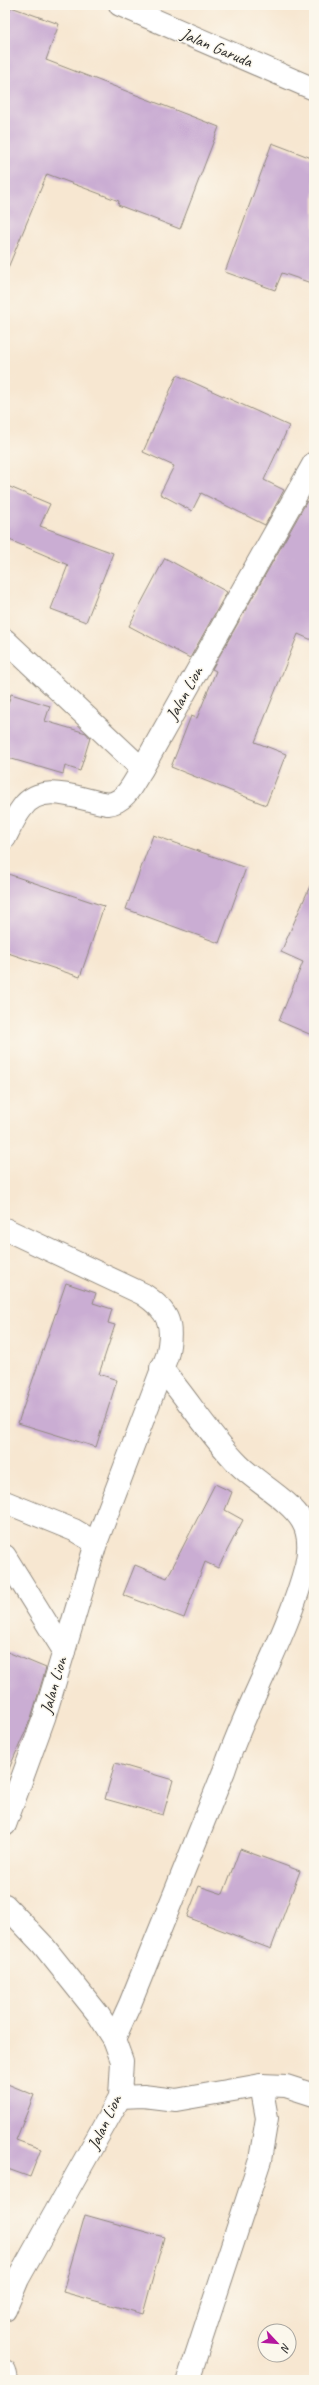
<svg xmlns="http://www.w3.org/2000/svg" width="319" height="2385" font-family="Caveat,sans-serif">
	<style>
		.building { fill: #caadd3 }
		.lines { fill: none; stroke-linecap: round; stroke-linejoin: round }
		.street-casing { stroke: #91897e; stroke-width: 24 }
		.secondary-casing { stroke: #91897e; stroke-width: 24 }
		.street { stroke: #fff; stroke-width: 22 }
		.secondary { stroke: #fff; stroke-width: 22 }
		.labels { text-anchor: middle; stroke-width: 3; stroke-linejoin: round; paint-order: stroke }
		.street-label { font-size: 17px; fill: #2b2b2b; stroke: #fbf7ec }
	</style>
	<rect width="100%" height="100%" fill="#fbf7ec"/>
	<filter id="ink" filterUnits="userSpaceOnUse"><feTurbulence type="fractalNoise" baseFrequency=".025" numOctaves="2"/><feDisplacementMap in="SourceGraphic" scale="8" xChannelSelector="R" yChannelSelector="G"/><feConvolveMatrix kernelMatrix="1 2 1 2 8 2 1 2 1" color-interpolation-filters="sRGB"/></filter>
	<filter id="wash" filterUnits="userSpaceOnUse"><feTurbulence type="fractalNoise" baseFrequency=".012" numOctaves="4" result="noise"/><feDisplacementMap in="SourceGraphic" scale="16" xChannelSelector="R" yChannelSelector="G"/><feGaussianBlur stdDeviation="0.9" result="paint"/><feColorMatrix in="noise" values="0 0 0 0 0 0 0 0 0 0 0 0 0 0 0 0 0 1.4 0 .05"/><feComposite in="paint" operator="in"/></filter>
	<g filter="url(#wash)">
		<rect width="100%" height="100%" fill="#f7e7d1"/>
		<g id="blocks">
			<g class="building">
				<polygon points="11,7 59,24 46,60 219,127 180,229 118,205 119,201 47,174 5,275 5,24"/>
				<polygon points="272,143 314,159 314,284 282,273 275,290 225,272"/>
				<polygon points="177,375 289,426 264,480 284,490 265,525 201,493 192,511 160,494 174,466 143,452"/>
				<polygon points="5,485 50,504 40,526 113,553 86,622 51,609 68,565 5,538"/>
				<polygon points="307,501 314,505 314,641 298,634 255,742 286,754 266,805 171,767 191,716 197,718 216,671 212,669"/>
				<polygon points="165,558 227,592 190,658 129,626"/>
				<polygon points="11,694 50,706 45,721 86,733 90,738 80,771 65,766 63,774 5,757 5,713"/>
				<polygon points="153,835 246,868 219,943 126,909"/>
				<polygon points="5,873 104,906 80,977 5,952"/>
				<polygon points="314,877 314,1036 279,1021 303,962 281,952"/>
				<polygon points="66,1283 96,1293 93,1303 112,1309 108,1323 115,1325 99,1374 117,1380 96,1447 18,1423"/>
				<polygon points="215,1484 232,1492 225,1510 243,1520 218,1568 205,1562 184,1618 123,1595 135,1565 167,1578"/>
				<polygon points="5,1651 46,1668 31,1718 5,1778"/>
				<polygon points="115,1763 173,1780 163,1815 105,1799"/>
				<polygon points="240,1849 300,1871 271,1949 187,1917 199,1886 223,1894"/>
				<polygon points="5,2083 34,2095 16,2140 41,2149 30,2177 5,2168"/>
				<polygon points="85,2215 164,2237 143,2314 63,2292"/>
			</g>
		</g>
	</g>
	<g filter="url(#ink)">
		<use href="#blocks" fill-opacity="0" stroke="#91897e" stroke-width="1"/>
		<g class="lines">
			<defs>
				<g id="street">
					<polyline points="5,640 142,769"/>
					<path d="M 5,838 C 10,828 15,817 22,808 C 42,780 80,800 108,804 C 126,802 133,783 142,769 L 314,463"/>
					<path d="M 5,1229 L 143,1294 C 170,1312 174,1325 167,1356 L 96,1543 L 74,1530 L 5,1502"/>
					<polyline points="5,1556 64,1651 44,1718 5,1825"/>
					<polyline points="64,1651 96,1543"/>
					<polyline points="5,1905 42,1944 98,2014 114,2039 122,2061 120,2097 18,2279 5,2310"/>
					<path d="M 114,2039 L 130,2004 L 224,1771 C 247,1702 288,1635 306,1565 C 309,1551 310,1534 302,1521 C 291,1501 256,1482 239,1465 C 209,1435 188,1399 161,1368"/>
					<polyline points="120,2097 143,2096 176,2100 261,2085 286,2086 314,2095"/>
					<polyline points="5,2371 7,2380"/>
					<polyline points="188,2380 260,2160 267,2118 261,2085"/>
				</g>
				<polyline id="secondary" points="120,5 314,89"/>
			</defs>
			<use href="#street" class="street-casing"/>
			<use href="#secondary" class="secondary-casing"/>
			<use href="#street" class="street"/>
			<use href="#secondary" class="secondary"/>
		</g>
	</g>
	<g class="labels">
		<g class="street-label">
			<text transform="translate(217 47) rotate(23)" y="6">Jalan Garuda</text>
			<text transform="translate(184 693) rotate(-61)" y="6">Jalan Lion</text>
			<text transform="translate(53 1685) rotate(-74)" y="6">Jalan Lion</text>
			<text transform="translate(104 2122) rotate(-65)" y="6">Jalan Lion</text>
		</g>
	</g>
	<rect width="319" height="2385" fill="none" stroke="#fbf7ec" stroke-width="20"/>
	<g transform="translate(277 2343) rotate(116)"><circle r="19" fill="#fbf7ec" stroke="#a8a59f"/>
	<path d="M0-3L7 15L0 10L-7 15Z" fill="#b5179e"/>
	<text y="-6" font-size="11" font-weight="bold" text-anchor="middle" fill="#2b2b2b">N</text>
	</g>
</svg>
